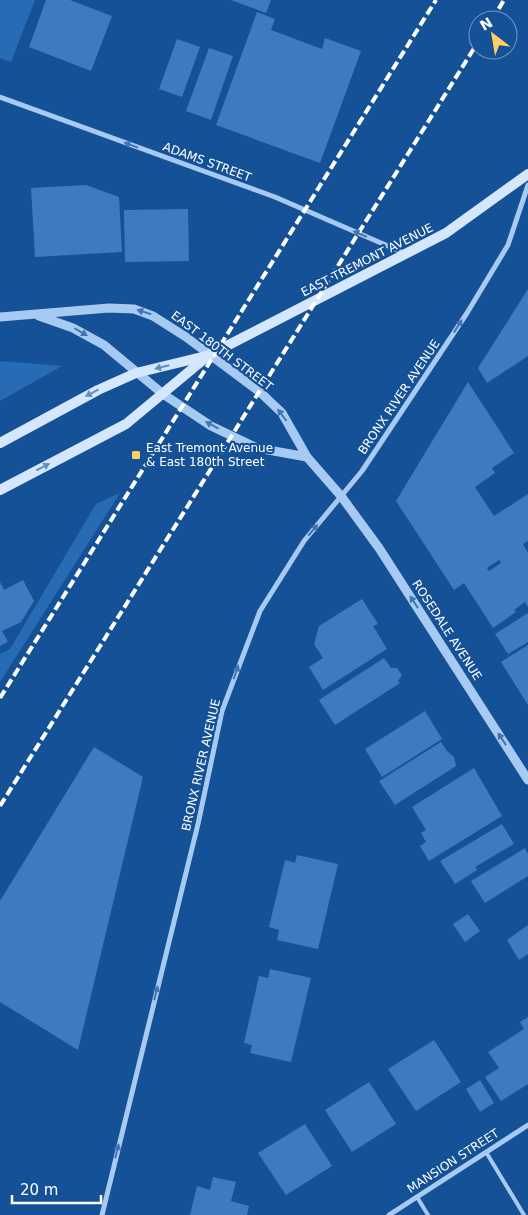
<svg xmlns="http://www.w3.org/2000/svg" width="528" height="1215" font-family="'DejaVu Sans',sans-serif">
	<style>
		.green { fill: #286bb5 }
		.building { fill: #3d7abe; fill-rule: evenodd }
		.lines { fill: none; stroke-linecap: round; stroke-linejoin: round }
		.service { stroke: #a6caf2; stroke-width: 4 }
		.minor { stroke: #a6caf2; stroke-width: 5 }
		.tertiary { stroke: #a6caf2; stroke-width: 9 }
		.secondary { stroke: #d5e7fc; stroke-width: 10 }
		.rail { stroke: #fff; stroke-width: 4; stroke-dasharray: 9 4; stroke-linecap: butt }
		.oneway { fill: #4075b2 }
		.oneway2 { fill: #628dbf }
		.poi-dot { fill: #ffcf67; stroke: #155196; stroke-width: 2 }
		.labels { text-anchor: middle; stroke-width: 4.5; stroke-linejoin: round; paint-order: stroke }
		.street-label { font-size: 12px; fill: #fff; stroke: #155196 }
		.poi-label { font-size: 12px; fill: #fff; stroke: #155196; text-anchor: start }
	</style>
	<rect width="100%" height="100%" fill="#155196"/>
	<g class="green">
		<polygon points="0,0 35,0 11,62 0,58"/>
		<polygon points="0,361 62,366 0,401"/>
		<polygon points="120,493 0,682 0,654 10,649 96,504"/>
	</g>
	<g class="building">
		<polygon points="46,0 70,0 112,16 91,71 29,47"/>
		<polygon points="231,0 271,0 266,13"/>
		<polygon points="257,12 275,19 271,30 322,49 325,38 361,51 320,163 216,125"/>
		<polygon points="177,39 200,47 182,97 159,89"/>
		<polygon points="209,48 233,56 211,120 186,111"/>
		<polygon points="86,185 119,197 122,252 35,257 31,188"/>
		<polygon points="188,209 189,261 125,262 124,210"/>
		<polygon points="528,289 528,356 487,383 478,368"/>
		<path d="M 468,382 L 514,453 L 492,468 L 495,473 L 475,487 L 494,516 L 528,494 L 528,541 L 523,544 L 528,553 L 528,607 L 525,602 L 514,610 L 516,612 L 493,628 L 464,583 L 454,590 L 396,501 ZM 499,560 L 501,563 L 489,571 L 487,568 Z"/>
		<polygon points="23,580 34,601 21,622 2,631 8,642 0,646 0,582 4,590"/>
		<polygon points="362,599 378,624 373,626 387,649 323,690 309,667 323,658 314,644 319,626"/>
		<polygon points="528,613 528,642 508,654 495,634"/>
		<polygon points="528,645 528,705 501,662"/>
		<polygon points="384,658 391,668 397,668 402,675 398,681 400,683 335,725 319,700"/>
		<polygon points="425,711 442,739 382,777 365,749"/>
		<polygon points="441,742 447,751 454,757 456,766 395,805 379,781"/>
		<polygon points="94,747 143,777 78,1050 0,1002 0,901"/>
		<polygon points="474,768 502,816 429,861 420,846 426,842 421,833 426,830 412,807"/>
		<polygon points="502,824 514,844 475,867 477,870 455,884 440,861"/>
		<polygon points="525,848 528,854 528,876 485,903 471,881"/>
		<polygon points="297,855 338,864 318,949 277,940 279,930 269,927 285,860 295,863"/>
		<polygon points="468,914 480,931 465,942 453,924"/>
		<polygon points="528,925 528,954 519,960 507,940"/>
		<polygon points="270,969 311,978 291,1062 250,1053 252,1045 244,1043 259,976 268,978"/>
		<polygon points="528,1017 528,1084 501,1101 485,1077 499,1068 488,1052 524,1029 520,1022"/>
		<polygon points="434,1040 461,1082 416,1111 388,1069"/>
		<polygon points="480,1080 494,1103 480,1112 466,1089"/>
		<polygon points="369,1082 396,1124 352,1152 325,1110"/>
		<polygon points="305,1124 332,1166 286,1195 258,1153"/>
		<polygon points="213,1177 236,1182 231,1201 249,1206 247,1215 190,1215 197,1186 210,1190"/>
	</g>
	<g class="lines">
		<g class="service">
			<polyline points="486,1152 524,1215"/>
			<polyline points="417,1197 428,1215"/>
		</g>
		<g class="minor">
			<polyline points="0,97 275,197 404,253"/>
			<polyline points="102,1215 198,824 222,711 260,611 304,541 362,471 467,313 508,245 528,185"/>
			<polyline points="389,1215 528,1125"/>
		</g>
		<g class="tertiary">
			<polyline points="39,316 73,328 104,345 163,394 211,426 257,448 307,457"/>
			<polyline points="0,317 109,308 134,309 153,316 186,337 260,392 282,413 307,457 341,496 379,548 528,780"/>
		</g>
		<g class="secondary">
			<polyline points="0,443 98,390 136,373 206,356"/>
			<polyline points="0,490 126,424 209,355 446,233 528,174"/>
		</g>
		<g class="rail">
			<polyline points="492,20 504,0"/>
			<polyline points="0,698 436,0"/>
			<polyline points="0,806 478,42"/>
		</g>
	</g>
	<defs><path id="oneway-solid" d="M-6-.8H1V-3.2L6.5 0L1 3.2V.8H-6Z" transform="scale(1.25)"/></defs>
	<g class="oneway">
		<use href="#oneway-solid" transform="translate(131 145) rotate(-160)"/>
		<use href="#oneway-solid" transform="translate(360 234) rotate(-157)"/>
		<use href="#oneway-solid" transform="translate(144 312) rotate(-162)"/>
		<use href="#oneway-solid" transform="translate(458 326) rotate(-58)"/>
		<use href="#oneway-solid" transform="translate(81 332) rotate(30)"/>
		<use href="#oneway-solid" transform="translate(282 415) rotate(-127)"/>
		<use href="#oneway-solid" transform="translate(212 425) rotate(-152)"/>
		<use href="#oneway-solid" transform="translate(313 530) rotate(-50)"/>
		<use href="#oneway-solid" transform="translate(414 602) rotate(-123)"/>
		<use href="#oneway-solid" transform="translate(236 672) rotate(-71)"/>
		<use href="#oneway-solid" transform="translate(502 739) rotate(-123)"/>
		<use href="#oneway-solid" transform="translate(156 993) rotate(-76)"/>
		<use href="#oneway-solid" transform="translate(117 1151) rotate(-76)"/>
	</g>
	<g class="oneway2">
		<use href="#oneway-solid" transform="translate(162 367) rotate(166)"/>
		<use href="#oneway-solid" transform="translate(92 393) rotate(152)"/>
		<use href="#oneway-solid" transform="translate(43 467) rotate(-27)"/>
	</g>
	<rect class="poi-dot" x="131" y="450" width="10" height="10" rx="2.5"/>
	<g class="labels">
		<g class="street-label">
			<text transform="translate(207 162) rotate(20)" y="4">ADAMS STREET</text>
			<text transform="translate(367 260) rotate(-27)" y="4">EAST TREMONT AVENUE</text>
			<text transform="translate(222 351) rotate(37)" y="4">EAST 180TH STREET</text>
			<text transform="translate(399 397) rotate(-56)" y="4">BRONX RIVER AVENUE</text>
			<text transform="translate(447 630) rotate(57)" y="4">ROSEDALE AVENUE</text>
			<text transform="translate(201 765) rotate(-77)" y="4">BRONX RIVER AVENUE</text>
			<text transform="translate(453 1161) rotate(-33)" y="4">MANSION STREET</text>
		</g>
		<g class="poi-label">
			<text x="146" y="452">East Tremont Avenue<tspan x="146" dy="14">&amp; East 180th Street</tspan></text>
		</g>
	</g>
	<g transform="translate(493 35) rotate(329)"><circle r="24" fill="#155196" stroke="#7397c0"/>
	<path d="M0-4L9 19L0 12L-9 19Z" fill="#ffcf67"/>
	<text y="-8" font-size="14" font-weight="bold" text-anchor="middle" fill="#ffffff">N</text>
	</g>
	<path d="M12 1195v8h89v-8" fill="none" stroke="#ffffff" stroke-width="2.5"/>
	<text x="20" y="1195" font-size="15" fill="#ffffff" stroke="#155196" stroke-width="4" paint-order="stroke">20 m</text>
</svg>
